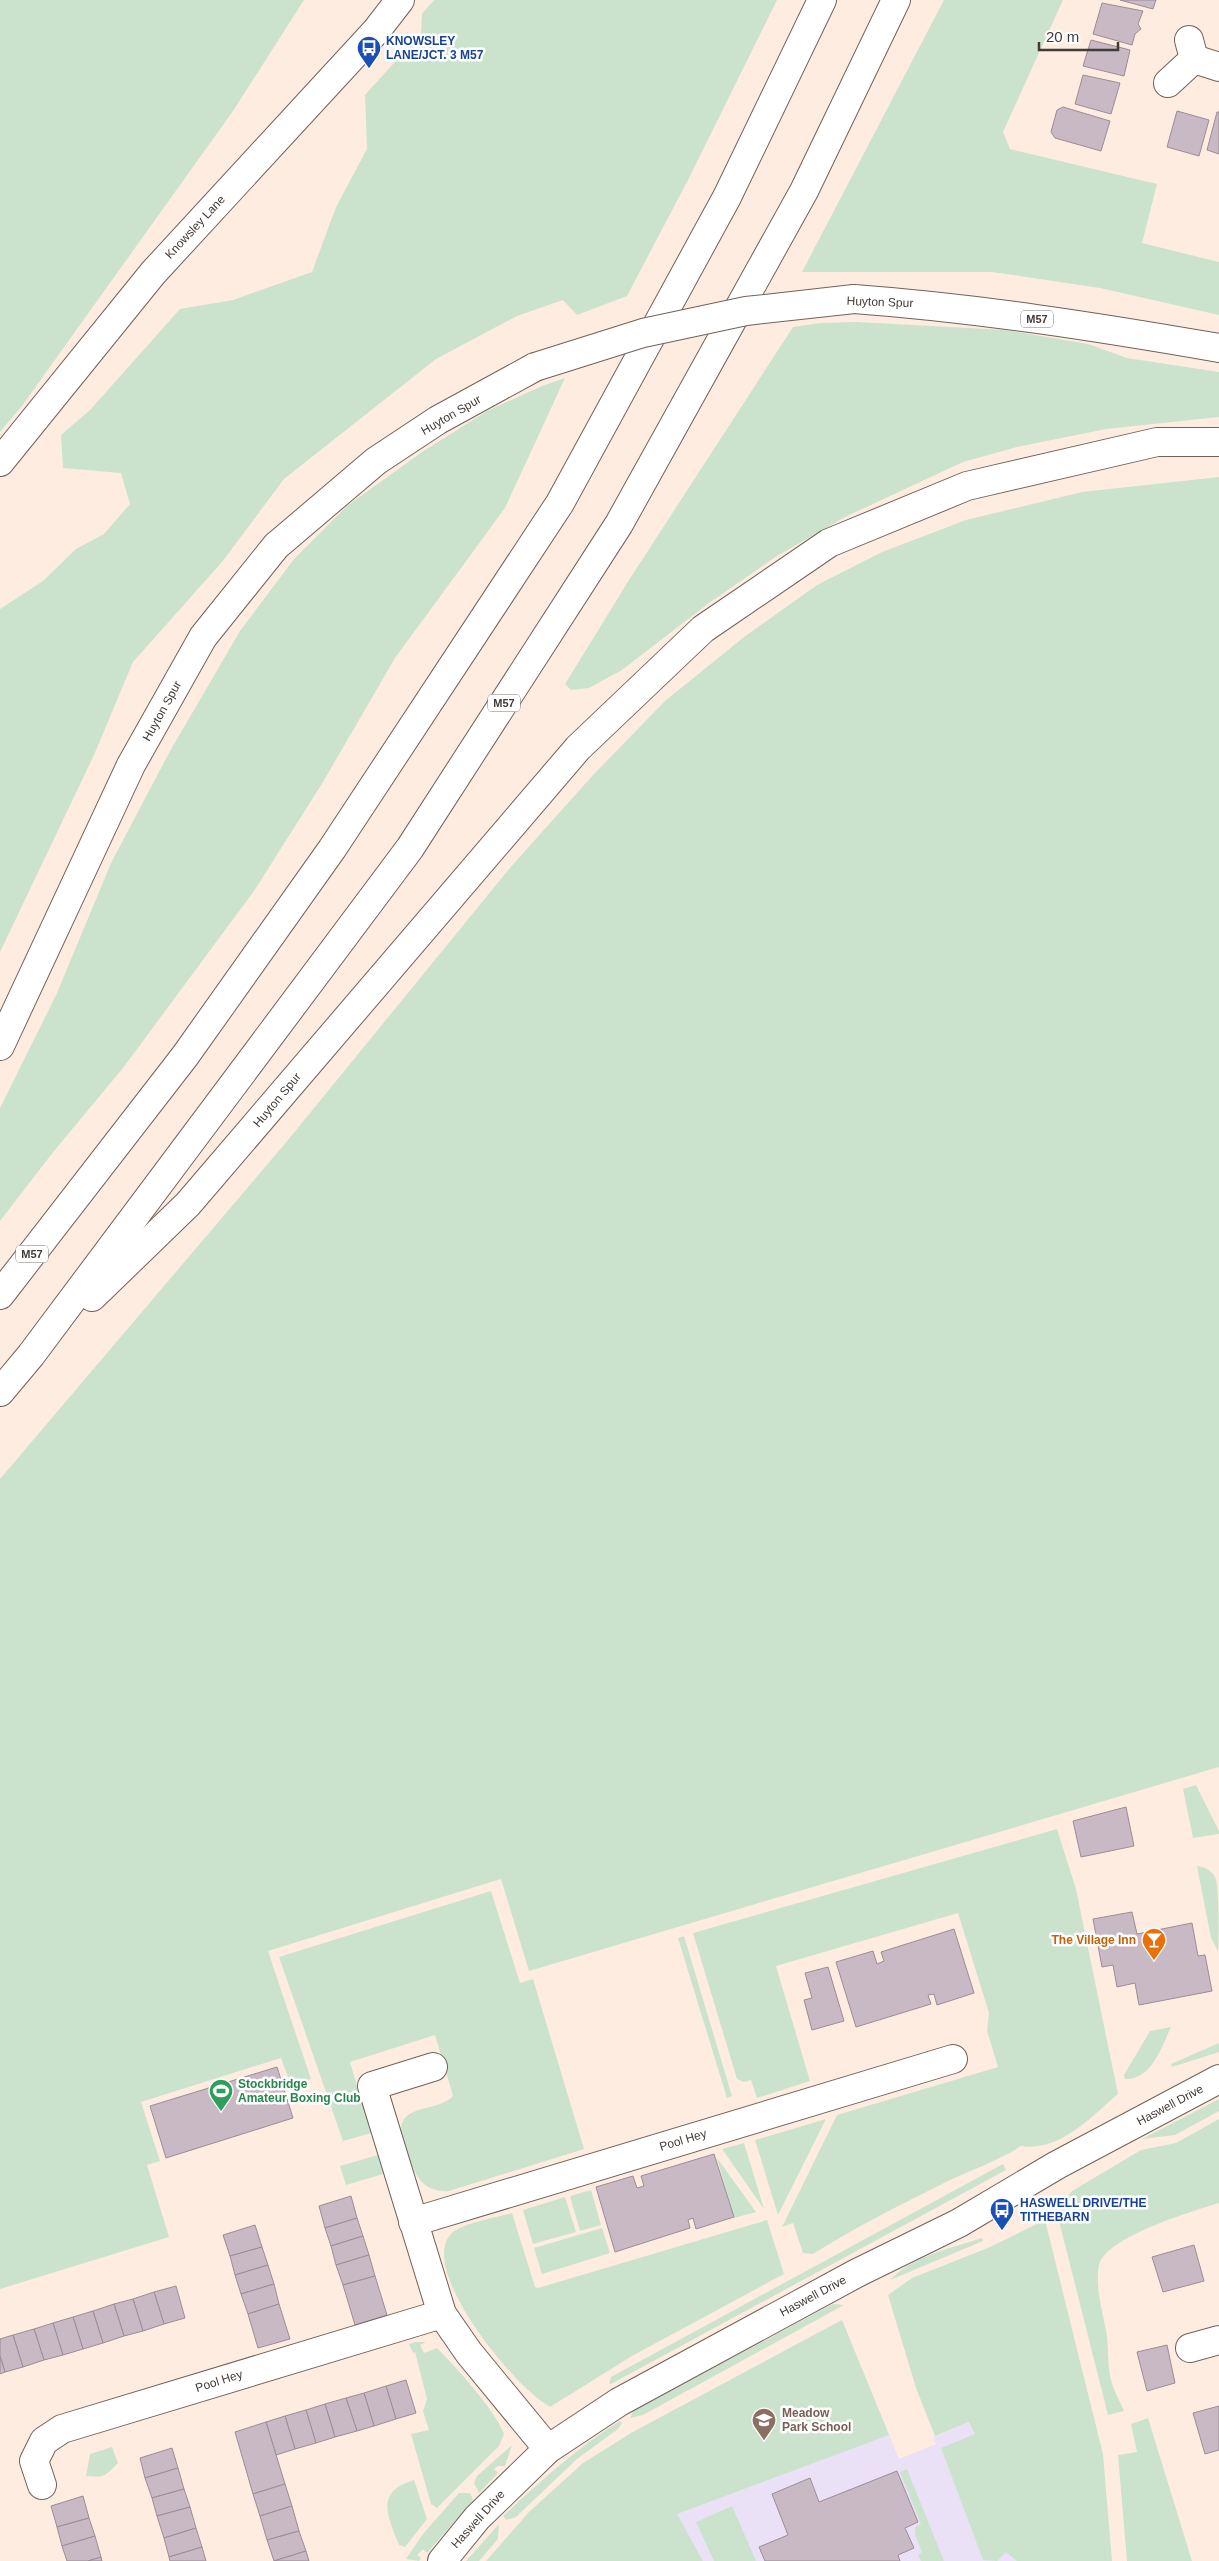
<svg xmlns="http://www.w3.org/2000/svg" width="1219" height="2561" font-family="Arial,sans-serif">
	<style>
		.education { fill: #eae1f7 }
		.green { fill: #cbe3cd }
		.building { fill: #c9b9c4; stroke: #9c8c97 }
		.lines { fill: none; stroke-linecap: round; stroke-linejoin: round }
		.minor-casing { stroke: #716258; stroke-width: 30 }
		.major-casing { stroke: #716258; stroke-width: 30 }
		.highway-casing { stroke: #716258; stroke-width: 30 }
		.minor { stroke: #fff; stroke-width: 28 }
		.major { stroke: #fff; stroke-width: 28 }
		.highway { stroke: #fff; stroke-width: 28 }
		.highway-bridge-casing { stroke: #716258; stroke-width: 30; stroke-linecap: butt }
		.highway-bridge { stroke: #fff; stroke-width: 28 }
		.labels { text-anchor: middle; stroke-width: 5; stroke-linejoin: round; paint-order: stroke }
		.shield { fill: #fff; stroke: #7b7673; stroke-width: 1 }
		.shield-label { font-size: 11px; font-weight: bold; fill: #423b37 }
		.transit-label { font-size: 12px; font-weight: bold; fill: #164399; stroke: #fff; text-anchor: start }
		.street-label { font-size: 12px; fill: #423b37; stroke: #fff }
		.food-label { font-size: 12px; font-weight: bold; fill: #c56008; stroke: #fff; text-anchor: end }
		.leisure-label { font-size: 12px; font-weight: bold; fill: #27864d; stroke: #fff; text-anchor: start }
		.education-label { font-size: 12px; font-weight: bold; fill: #785e54; stroke: #fff; text-anchor: start }
	</style>
	<rect width="100%" height="100%" fill="#feece1"/>
	<polygon class="education" points="842,2320 899,2459 936,2444 933,2437 970,2422 975,2434 1112,2561 703,2561 631,2433"/>
	<g class="green">
		<polygon points="0,0 304,0 233,111 22,406 0,432"/>
		<polygon points="434,0 777,0 688,180 627,296 577,315 563,300 517,316 436,359 284,479 222,562 133,662 94,755 0,952 0,609 43,581 76,549 104,534 130,504 121,473 63,468 61,435 90,410 180,309 233,300 312,272 336,207 367,149 365,95 421,33 422,14"/>
		<polygon points="944,0 1063,0 1003,132 1010,149 1157,184 1142,243 1219,262 1219,315 1100,288 992,272 802,272"/>
		<polygon points="857,322 1006,330 1088,344 1127,358 1219,372 1219,417 1106,429 1017,447 963,462 845,517 777,556 709,603 622,670 589,688 571,690 565,684 629,580 793,327 820,323"/>
		<polygon points="565,378 505,508 395,658 323,782 254,891 123,1068 54,1151 0,1221 0,1108 57,993 111,863 170,751 240,631 294,559 347,506 422,452 487,411 542,386"/>
		<polygon points="1219,477 1219,1767 529,1971 501,1879 268,1951 311,2079 291,2085 281,2058 141,2102 160,2161 147,2165 169,2237 0,2289 0,1479 288,1140 509,869 593,775 665,701 744,637 817,585 882,552 966,520 1082,492"/>
		<polygon points="1196,1785 1219,1831 1219,1834 1193,1838 1183,1789"/>
		<path d="M 1057,1829 L 1076,1889 L 1118,2094 C 1091,2117 1060,2152 1021,2146 C 998,2161 973,2169 948,2181 C 902,2204 856,2227 813,2254 L 803,2253 L 793,2223 L 782,2227 L 837,2115 L 998,2067 L 987,2031 L 989,2013 L 958,1913 L 776,1966 L 810,2081 L 757,2098 L 751,2080 L 744,2082 L 737,2079 L 693,1933 Z"/>
		<path d="M 1197,1866 C 1205,1867 1213,1871 1216,1879 C 1219,1895 1219,1935 1218,1951 L 1211,1938 Z"/>
		<path d="M 491,1891 L 520,1983 L 533,1979 L 584,2149 L 449,2191 C 413,2194 410,2157 401,2130 C 401,2104 438,2112 453,2096 L 435,2035 L 350,2062 L 371,2133 L 343,2141 L 279,1957 Z"/>
		<polygon points="684,1936 732,2096 727,2098 678,1938"/>
		<path d="M 1171,2027 C 1162,2046 1152,2080 1125,2079 L 1124,2075 L 1150,2031 Z"/>
		<polygon points="1219,2043 1219,2052 1172,2067 1171,2064"/>
		<polygon points="1219,2099 1219,2111 1175,2135 1142,2139"/>
		<polygon points="826,2119 778,2215 755,2140"/>
		<path d="M 1219,2119 L 1219,2203 C 1193,2211 1106,2237 1099,2265 C 1095,2285 1102,2310 1106,2330 C 1109,2346 1107,2364 1111,2380 C 1113,2390 1120,2401 1124,2411 L 1108,2415 L 1056,2209 L 1072,2191 L 1141,2150 L 1176,2143 Z"/>
		<polygon points="744,2143 764,2209 722,2149"/>
		<polygon points="378,2155 383,2174 346,2185 340,2166"/>
		<polygon points="717,2158 756,2212 734,2218"/>
		<polygon points="1003,2164 1006,2170 611,2384 609,2383 611,2377"/>
		<polygon points="591,2190 601,2225 580,2231 570,2196"/>
		<polygon points="565,2197 576,2232 533,2244 523,2210"/>
		<path d="M 512,2213 L 535,2287 L 538,2288 L 767,2220 L 784,2274 L 632,2356 L 550,2407 C 517,2390 419,2272 450,2235 C 460,2223 496,2218 512,2213 Z"/>
		<polygon points="1045,2220 1103,2454 1112,2561 1017,2561 1006,2552 997,2561 983,2560 941,2448 975,2434 969,2422 935,2436 916,2388 888,2295 912,2278 990,2247"/>
		<polygon points="602,2228 610,2253 542,2274 534,2248"/>
		<path d="M 982,2238 L 983,2241 L 890,2280 C 912,2256 952,2248 982,2238 Z"/>
		<polygon points="833,2304 844,2305 643,2415 630,2418 633,2411"/>
		<polygon points="842,2320 889,2435 677,2514 703,2561 486,2561 529,2512 583,2463 631,2433"/>
		<path d="M 416,2342 L 426,2342 L 420,2345 L 424,2353 L 437,2348 C 456,2367 495,2410 504,2434 L 499,2446 L 437,2508 L 431,2504 L 411,2434 L 429,2430 L 423,2411 L 427,2399 L 415,2352 L 413,2353 L 409,2344 Z"/>
		<polygon points="1148,2418 1192,2561 1127,2561 1118,2455 1137,2452 1131,2424"/>
		<path d="M 620,2421 L 622,2423 L 618,2429 L 577,2459 L 516,2517 L 506,2520 L 503,2516 C 540,2482 576,2448 620,2421 Z"/>
		<polygon points="512,2445 505,2466 498,2466 494,2469 498,2473 479,2493 474,2483 477,2476"/>
		<path d="M 112,2447 L 118,2463 C 105,2476 105,2478 86,2476 L 90,2454 Z"/>
		<polygon points="907,2469 944,2561 921,2561 918,2555 922,2553 915,2534 915,2527 921,2524 900,2472"/>
		<path d="M 414,2480 L 427,2519 L 405,2547 L 399,2545 C 388,2516 374,2492 414,2480 Z"/>
		<polygon points="459,2493 470,2493 473,2500 427,2553 423,2549 417,2555 421,2558 419,2561 406,2559 423,2534"/>
		<polygon points="732,2506 756,2561 714,2561 696,2522"/>
		<polygon points="499,2524 498,2539 479,2561 466,2561"/>
	</g>
	<g class="building">
		<polygon points="1120,0 1156,0 1153,9"/>
		<polygon points="1102,3 1143,11 1138,24 1141,29 1135,34 1132,45 1093,34"/>
		<polygon points="1091,40 1130,50 1124,76 1083,66"/>
		<polygon points="1083,75 1120,83 1111,114 1075,104"/>
		<polygon points="1063,107 1110,121 1101,151 1055,138 1051,132 1057,110"/>
		<polygon points="1177,111 1209,120 1199,156 1167,147"/>
		<polygon points="1217,112 1219,112 1219,154 1207,150"/>
		<polygon points="1126,1807 1134,1846 1081,1857 1073,1821"/>
		<polygon points="1132,1912 1137,1934 1192,1923 1198,1956 1205,1955 1212,1991 1139,2005 1135,1983 1117,1987 1113,1965 1102,1967 1093,1919"/>
		<polygon points="954,1929 974,1993 937,2005 934,1994 928,1995 931,2004 856,2027 836,1962 873,1951 877,1964 884,1961 881,1952"/>
		<polygon points="828,1967 844,2021 812,2030 804,2000 812,1998 805,1973"/>
		<polygon points="277,2067 293,2118 166,2158 150,2106"/>
		<polygon points="714,2154 734,2217 696,2229 693,2218 688,2220 690,2228 615,2252 596,2187 633,2176 637,2188 644,2186 641,2176"/>
		<polygon points="351,2196 357,2218 325,2228 319,2206"/>
		<polygon points="357,2218 363,2236 331,2246 325,2228"/>
		<polygon points="255,2225 262,2247 230,2256 223,2235"/>
		<polygon points="363,2236 369,2255 336,2265 331,2246"/>
		<polygon points="1194,2245 1204,2281 1163,2292 1152,2257"/>
		<polygon points="262,2247 268,2265 235,2275 230,2256"/>
		<polygon points="369,2255 375,2276 343,2285 336,2265"/>
		<polygon points="268,2265 274,2284 241,2294 235,2275"/>
		<polygon points="375,2276 387,2315 355,2325 343,2285"/>
		<polygon points="274,2284 279,2304 248,2314 241,2294"/>
		<polygon points="176,2286 185,2318 164,2324 154,2292"/>
		<polygon points="154,2292 164,2324 143,2331 133,2299"/>
		<polygon points="133,2299 143,2331 124,2336 114,2304"/>
		<polygon points="114,2304 124,2336 103,2343 93,2311"/>
		<polygon points="279,2304 290,2339 258,2348 248,2314"/>
		<polygon points="93,2311 103,2343 83,2349 73,2317"/>
		<polygon points="73,2317 83,2349 63,2355 53,2323"/>
		<polygon points="53,2323 63,2355 44,2360 34,2329"/>
		<polygon points="34,2329 44,2360 23,2367 13,2335"/>
		<polygon points="13,2335 23,2367 5,2372 0,2356 0,2339"/>
		<polygon points="1167,2345 1175,2383 1147,2391 1137,2352"/>
		<polygon points="0,2356 5,2372 0,2374"/>
		<polygon points="406,2380 416,2413 396,2419 386,2386"/>
		<polygon points="386,2386 396,2419 374,2426 364,2393"/>
		<polygon points="364,2393 374,2426 357,2431 346,2398"/>
		<polygon points="346,2398 357,2431 335,2437 325,2404"/>
		<polygon points="325,2404 335,2437 316,2443 306,2410"/>
		<polygon points="1219,2406 1219,2450 1205,2454 1193,2413"/>
		<polygon points="306,2410 316,2443 295,2449 285,2416"/>
		<polygon points="285,2416 295,2449 276,2455 266,2422"/>
		<polygon points="266,2422 285,2484 253,2494 235,2432"/>
		<polygon points="172,2448 178,2468 145,2478 140,2458"/>
		<polygon points="178,2468 184,2489 152,2498 145,2478"/>
		<polygon points="897,2471 918,2522 905,2528 914,2548 898,2555 900,2561 765,2561 759,2547 788,2535 772,2494 810,2478 819,2502"/>
		<polygon points="285,2484 292,2506 260,2516 253,2494"/>
		<polygon points="184,2489 190,2507 157,2516 152,2498"/>
		<polygon points="83,2496 89,2518 57,2527 51,2506"/>
		<polygon points="292,2506 299,2531 267,2540 260,2516"/>
		<polygon points="190,2507 196,2528 164,2538 157,2516"/>
		<polygon points="89,2518 95,2536 62,2546 57,2527"/>
		<polygon points="196,2528 202,2547 169,2557 164,2538"/>
		<polygon points="299,2531 306,2551 274,2561 267,2540"/>
		<polygon points="95,2536 101,2557 88,2561 67,2561 62,2546"/>
		<polygon points="202,2547 206,2561 170,2561 169,2557"/>
		<polygon points="306,2551 309,2561 274,2561"/>
		<polygon points="101,2557 102,2561 88,2561"/>
	</g>
	<g class="lines">
		<defs>
			<g id="minor">
				<polyline points="1194,59 1219,67"/>
				<polyline points="1168,83 1194,59 1189,40"/>
				<polyline points="433,2067 372,2086 442,2314 469,2353 548,2449"/>
				<polyline points="413,2222 953,2059"/>
				<polyline points="1190,2348 1219,2340"/>
				<polyline points="42,2485 34,2461 44,2441 62,2429 442,2314"/>
				<polyline points="442,2561 477,2518 548,2449 619,2402 857,2273 959,2223 1057,2165 1219,2079"/>
			</g>
			<polyline id="major" points="0,462 153,273 376,31 400,0"/>
			<g id="highway">
				<path d="M 854,299 C 976,308 1098,327 1219,348"/>
				<polyline points="0,1046 131,765 203,637 276,546 376,461 438,420 535,367"/>
				<polyline points="0,1295 185,1056 332,849 560,503 727,197 822,0"/>
				<polyline points="92,1297 188,1204 578,748 703,629 829,543 967,486 1157,442 1219,442"/>
				<polyline points="0,1392 31,1355 410,848 619,524 804,191 896,0"/>
			</g>
		</defs>
		<use href="#minor" class="minor-casing"/>
		<use href="#major" class="major-casing"/>
		<use href="#highway" class="highway-casing"/>
		<use href="#minor" class="minor"/>
		<use href="#major" class="major"/>
		<use href="#highway" class="highway"/>
		<defs>
			<polyline id="highway-bridge" points="535,367 643,333 746,311 854,299"/>
		</defs>
		<use href="#highway-bridge" class="highway-bridge-casing"/>
		<use href="#highway-bridge" class="highway-bridge"/>
	</g>
	<defs>
		<symbol id="bus-pin" viewBox="-11 -11 22 30"><path d="M0 17L-7.5 6A9.5 9.5 0 1 1 7.5 6Z" fill="#1a4fb4" stroke="#fff"/><path d="M-5-6H5V4H4V6H2V4H-2V6H-4V4H-5ZM-3.5-4V0h7V-4ZM-3.5 1.2v1.5H-2V1.2ZM2 1.2v1.5H3.5V1.2Z" fill="#fff"/></symbol>
		<symbol id="bar-pin" viewBox="-11 -11 22 30"><path d="M0 17L-7.5 6A9.5 9.5 0 1 1 7.5 6Z" fill="#e8710a" stroke="#fff"/><path d="M-6-5H6L.8 .8V4.5H3.5V6h-7V4.5H-.8V.8Z" fill="#fff"/></symbol>
		<symbol id="stadium-pin" viewBox="-11 -11 22 30"><path d="M0 17L-7.5 6A9.5 9.5 0 1 1 7.5 6Z" fill="#2e9e5b" stroke="#fff"/><path d="M0-5a6.5 5 0 1 0 0 10a6.5 5 0 1 0 0-10ZM-3.5-1.8h7v3.6h-7Z" fill="#fff"/></symbol>
		<symbol id="school-pin" viewBox="-11 -11 22 30"><path d="M0 17L-7.5 6A9.5 9.5 0 1 1 7.5 6Z" fill="#8d6e63" stroke="#fff"/><path d="M0-5L7-2L0 1L-7-2ZM-4 1L0 2.5L4 1V4Q0 6-4 4Z" fill="#fff"/></symbol>
	</defs>
	<g fill-rule="evenodd">
		<use href="#bus-pin" x="355" y="34" width="28" height="38"/>
		<use href="#bar-pin" x="1140" y="1926" width="28" height="38"/>
		<use href="#stadium-pin" x="207" y="2077" width="28" height="38"/>
		<use href="#bus-pin" x="988" y="2196" width="28" height="38"/>
		<use href="#school-pin" x="750" y="2406" width="28" height="38"/>
	</g>
	<g class="labels">
		<g class="shield">
			<rect x="1021" y="310.5" width="32" height="17" rx="4"/>
			<rect x="488" y="694.5" width="32" height="17" rx="4"/>
			<rect x="16" y="1245.5" width="32" height="17" rx="4"/>
		</g>
		<g class="shield-label">
			<text x="1037" y="323">M57</text>
			<text x="504" y="707">M57</text>
			<text x="32" y="1258">M57</text>
		</g>
		<g class="transit-label">
			<text x="386" y="45">KNOWSLEY<tspan x="386" dy="14">LANE/JCT. 3 M57</tspan></text>
			<text x="1020" y="2207">HASWELL DRIVE/THE<tspan x="1020" dy="14">TITHEBARN</tspan></text>
		</g>
		<g class="street-label">
			<text transform="translate(195 227) rotate(-47)" y="4">Knowsley Lane</text>
			<text transform="translate(880 302) rotate(2)" y="4">Huyton Spur</text>
			<text transform="translate(451 415) rotate(-30)" y="4">Huyton Spur</text>
			<text transform="translate(162 711) rotate(-61)" y="4">Huyton Spur</text>
			<text transform="translate(277 1100) rotate(-50)" y="4">Huyton Spur</text>
			<text transform="translate(1170 2105) rotate(-28)" y="4">Haswell Drive</text>
			<text transform="translate(683 2140) rotate(-17)" y="4">Pool Hey</text>
			<text transform="translate(813 2296) rotate(-28)" y="4">Haswell Drive</text>
			<text transform="translate(219 2381) rotate(-18)" y="4">Pool Hey</text>
			<text transform="translate(478 2519) rotate(-48)" y="4">Haswell Drive</text>
		</g>
		<g class="food-label">
			<text x="1136" y="1944">The Village Inn</text>
		</g>
		<g class="leisure-label">
			<text x="238" y="2088">Stockbridge<tspan x="238" dy="14">Amateur Boxing Club</tspan></text>
		</g>
		<g class="education-label">
			<text x="782" y="2417">Meadow<tspan x="782" dy="14">Park School</tspan></text>
		</g>
	</g>
	<path d="M1039 42v8h79v-8" fill="none" stroke="#423b37" stroke-width="2.5"/>
	<text x="1046" y="42" font-size="15" fill="#423b37" stroke="#ffffff" stroke-width="4" paint-order="stroke">20 m</text>
</svg>
